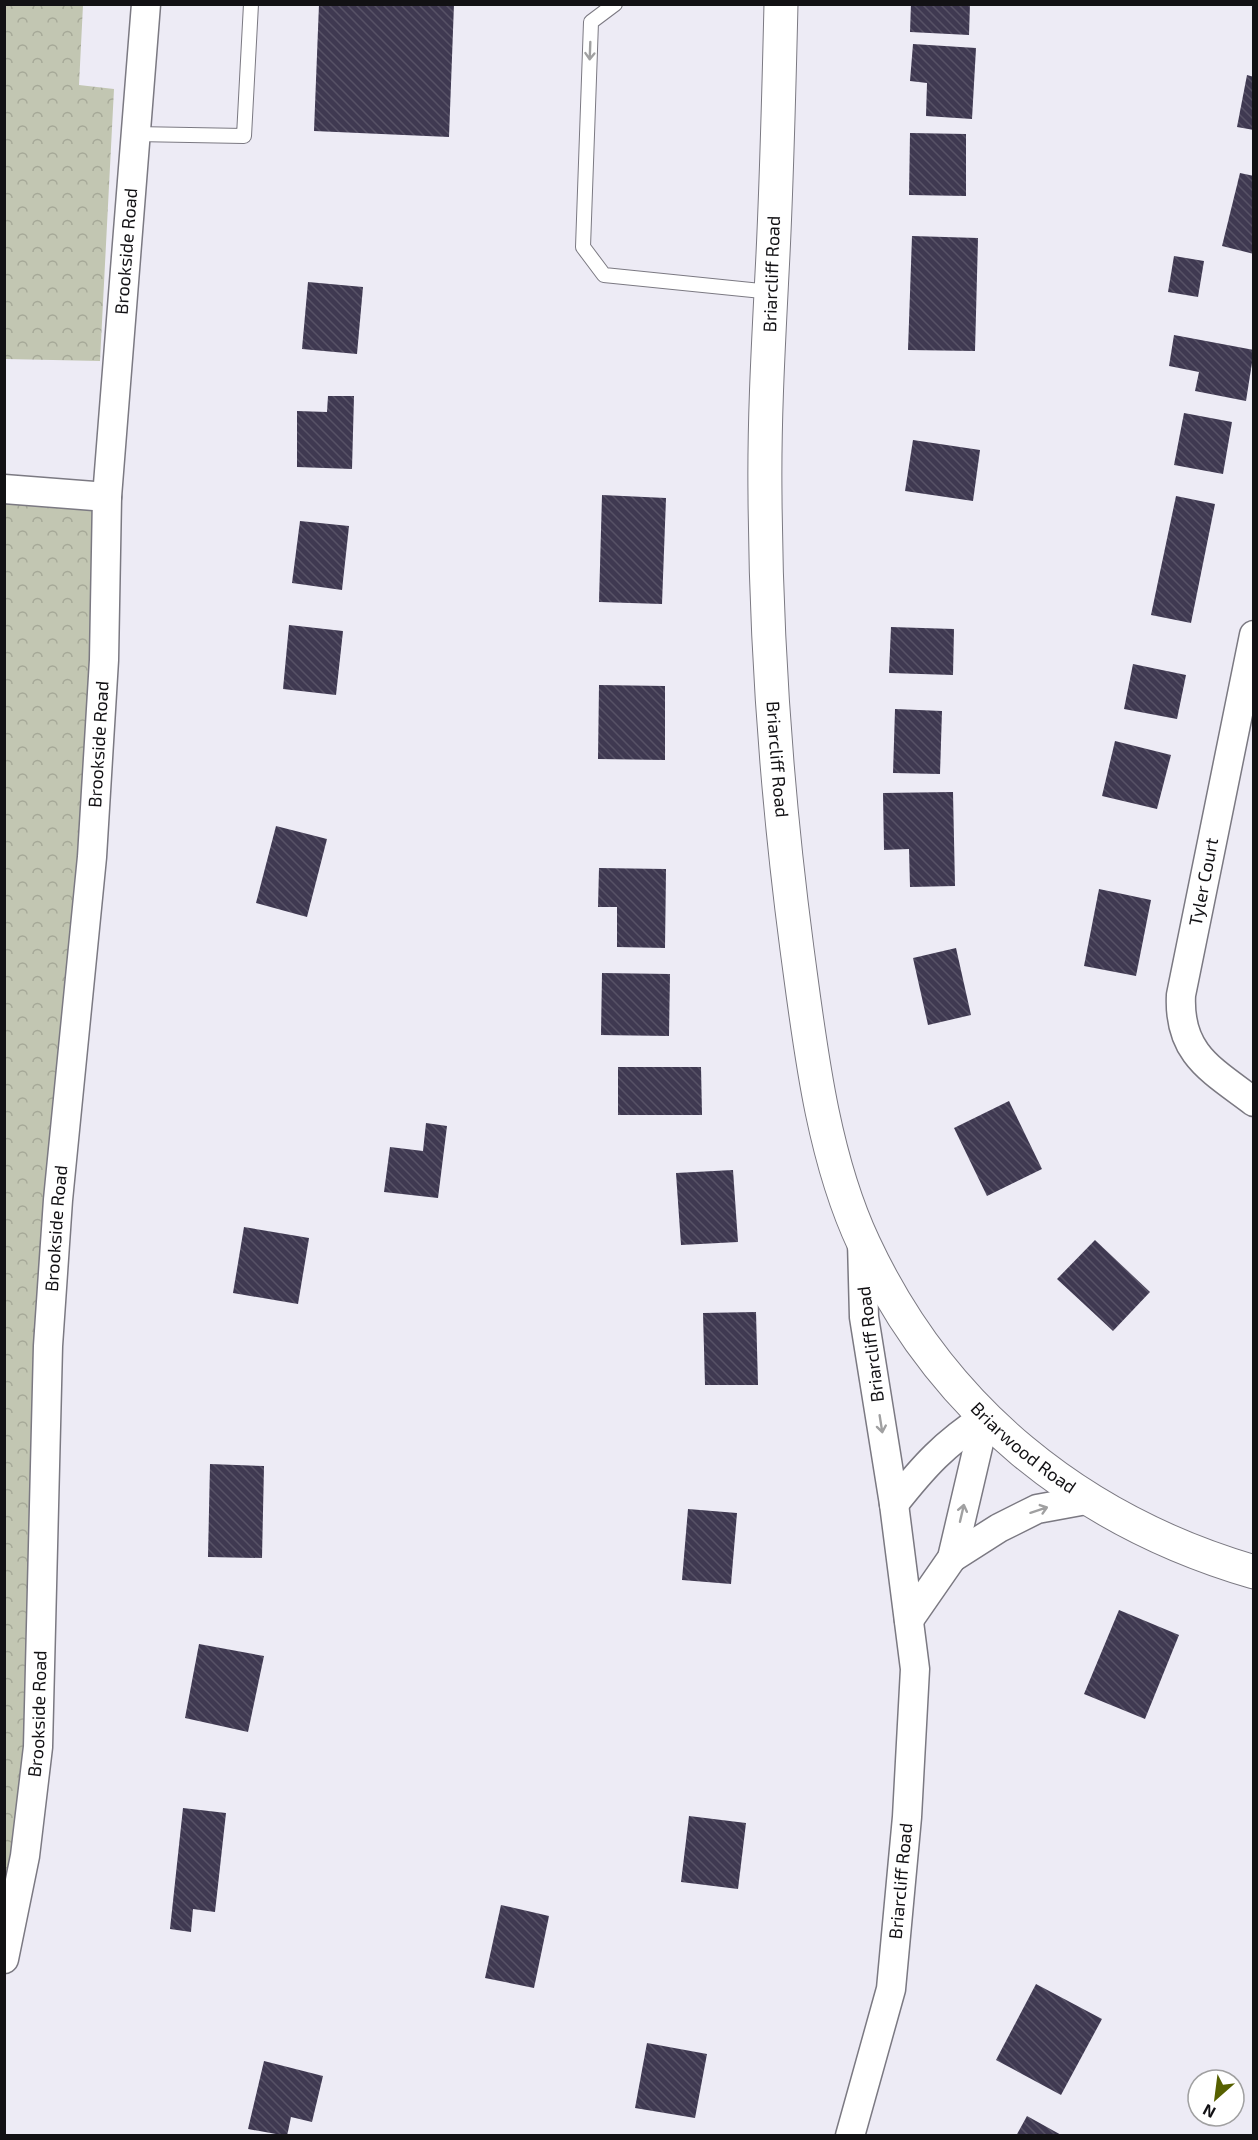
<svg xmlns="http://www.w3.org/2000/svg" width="1258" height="2140" font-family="'Exo 2',sans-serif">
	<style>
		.forest { fill: url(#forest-crowns) }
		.building { fill: url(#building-back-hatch) }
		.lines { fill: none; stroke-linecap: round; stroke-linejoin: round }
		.service-casing { stroke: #7b7982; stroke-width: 16 }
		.minor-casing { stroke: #7b7982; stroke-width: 31 }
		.tertiary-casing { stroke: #7b7982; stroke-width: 35 }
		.service { stroke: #fff; stroke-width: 14 }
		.minor { stroke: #fff; stroke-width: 28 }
		.tertiary { stroke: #fff; stroke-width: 33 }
		.oneway { stroke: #a0a0a1 }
		.labels { text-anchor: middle; stroke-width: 6; stroke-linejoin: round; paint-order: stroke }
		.street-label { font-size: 18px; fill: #121114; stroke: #fff }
	</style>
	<defs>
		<pattern id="forest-crowns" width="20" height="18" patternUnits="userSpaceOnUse" patternTransform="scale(1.5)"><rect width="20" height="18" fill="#c2c6b2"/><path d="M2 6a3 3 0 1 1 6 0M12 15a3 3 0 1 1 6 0" fill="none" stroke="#a6a998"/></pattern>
		<pattern id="building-back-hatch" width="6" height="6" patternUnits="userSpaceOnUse" patternTransform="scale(1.5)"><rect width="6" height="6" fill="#3f3951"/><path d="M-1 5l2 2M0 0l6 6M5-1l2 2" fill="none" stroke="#575266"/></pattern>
	</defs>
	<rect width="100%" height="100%" fill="#edebf5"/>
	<g class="forest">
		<polygon points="5,4 83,5 79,85 114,89 100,361 5,359"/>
		<polygon points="5,489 107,497 38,1747 5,1940"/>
	</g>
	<g class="building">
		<polygon points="319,4 454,4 449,137 314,131"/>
		<polygon points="911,4 970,4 969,35 910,32"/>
		<polygon points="913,44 976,48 972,119 926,116 927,83 910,81"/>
		<polygon points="1247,75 1254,77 1254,130 1237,127"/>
		<polygon points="910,133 966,134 966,196 909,195"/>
		<polygon points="1240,173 1254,176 1254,254 1222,246"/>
		<polygon points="912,236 978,238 975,351 908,350"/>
		<polygon points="1174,256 1204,261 1198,297 1168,292"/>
		<polygon points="308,282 363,287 357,354 302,349"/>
		<polygon points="1174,335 1254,350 1246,401 1195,391 1199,372 1169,366"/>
		<polygon points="328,396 354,396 352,469 297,467 297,411 327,412"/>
		<polygon points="1184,413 1232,422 1223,474 1174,465"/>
		<polygon points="913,440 980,450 973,501 905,491"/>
		<polygon points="602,495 666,498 662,604 599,602"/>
		<polygon points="1176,496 1215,504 1191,623 1151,615"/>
		<polygon points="300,521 349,526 342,590 292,583"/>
		<polygon points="289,625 343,631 336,695 283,689"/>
		<polygon points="891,627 954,629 953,675 889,673"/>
		<polygon points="1133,664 1186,675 1177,719 1124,709"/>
		<polygon points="599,685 665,686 665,760 598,759"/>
		<polygon points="895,709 942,711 940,774 893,773"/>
		<polygon points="1115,741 1171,755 1157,809 1102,796"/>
		<polygon points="953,792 955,886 910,887 909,849 884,850 883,793"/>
		<polygon points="276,826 327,839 307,917 256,903"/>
		<polygon points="599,868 666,869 665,948 617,947 617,907 598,907"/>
		<polygon points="1099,889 1151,900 1136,976 1084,966"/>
		<polygon points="956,948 971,1015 928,1025 913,958"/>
		<polygon points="602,973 670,974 669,1036 601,1035"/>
		<polygon points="618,1067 701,1067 702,1115 618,1115"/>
		<polygon points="1009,1101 1042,1169 987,1196 954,1128"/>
		<polygon points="426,1123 447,1126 438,1198 384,1192 390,1147 423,1151"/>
		<polygon points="733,1170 738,1242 681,1245 676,1173"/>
		<polygon points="244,1227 309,1238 298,1304 233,1293"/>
		<polygon points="1095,1240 1150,1292 1113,1331 1057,1279"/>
		<polygon points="756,1312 758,1385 705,1385 703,1313"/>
		<polygon points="210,1464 264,1466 262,1558 208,1557"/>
		<polygon points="688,1509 737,1513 731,1584 682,1580"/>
		<polygon points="1119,1610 1179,1635 1145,1719 1084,1694"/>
		<polygon points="199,1644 264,1656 248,1732 185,1718"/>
		<polygon points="183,1808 226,1813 215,1912 193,1909 191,1932 170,1929"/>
		<polygon points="689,1816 746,1823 738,1889 681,1882"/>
		<polygon points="501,1905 549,1916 534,1988 485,1978"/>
		<polygon points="1036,1984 1102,2019 1061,2095 996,2060"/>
		<polygon points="647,2043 707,2054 695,2118 635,2108"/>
		<polygon points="264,2061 323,2076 312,2122 291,2117 287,2136 248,2129"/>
		<polygon points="1027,2116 1063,2136 1016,2136"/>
	</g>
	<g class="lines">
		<defs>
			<g id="service">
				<polyline points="615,4 591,22 583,247 604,275 771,292"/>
				<polyline points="135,134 244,136 251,4"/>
			</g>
			<g id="minor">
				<polyline points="4,489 107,497"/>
				<path d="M 1254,635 L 1181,995 C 1178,1054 1212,1070 1254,1102"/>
				<path d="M 894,1504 C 924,1466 944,1444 985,1417"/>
				<polyline points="952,1558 999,1528 1037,1509 1086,1500"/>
				<polyline points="909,1620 952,1558 985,1417"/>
				<path id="s1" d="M 4,1959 L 25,1856 L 38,1747 L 48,1346 L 58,1200 L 92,857 L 104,660 L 107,497 L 146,4"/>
				<path id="s2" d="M 850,2136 L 891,1989 L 907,1817 L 915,1669 L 894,1504 L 864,1317 L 862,1241"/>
			</g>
			<g id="tertiary">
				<path id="s3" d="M 781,4 C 779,88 777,171 773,254 C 769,334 764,415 765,495 C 766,647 777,798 797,949 C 810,1045 822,1155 864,1244 C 941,1409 1079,1521 1254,1572"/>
			</g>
		</defs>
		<use href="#service" class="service-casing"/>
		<use href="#minor" class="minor-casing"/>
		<use href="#tertiary" class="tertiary-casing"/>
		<use href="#service" class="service"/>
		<use href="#minor" class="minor"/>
		<use href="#tertiary" class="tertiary"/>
	</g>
	<defs><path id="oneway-shaft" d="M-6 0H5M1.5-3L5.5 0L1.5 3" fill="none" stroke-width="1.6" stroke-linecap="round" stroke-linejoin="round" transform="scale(1.5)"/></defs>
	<g class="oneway">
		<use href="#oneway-shaft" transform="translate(590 51) rotate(92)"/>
		<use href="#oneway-shaft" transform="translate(881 1424) rotate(81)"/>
		<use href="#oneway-shaft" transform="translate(1039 1510) rotate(-18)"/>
		<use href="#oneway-shaft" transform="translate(962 1513) rotate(-77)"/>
	</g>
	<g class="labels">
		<g class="street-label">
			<text dy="6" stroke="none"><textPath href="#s1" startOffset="1714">Brookside Road</textPath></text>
			<text transform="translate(772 274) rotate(-88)" y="6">Briarcliff Road</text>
			<text dy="6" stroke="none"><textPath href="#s1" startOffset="1220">Brookside Road</textPath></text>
			<text dy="6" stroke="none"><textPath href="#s3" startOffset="756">Briarcliff Road</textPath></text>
			<text transform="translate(1204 882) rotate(-79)" y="6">Tyler Court</text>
			<text dy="6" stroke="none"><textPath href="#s1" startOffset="734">Brookside Road</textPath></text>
			<text transform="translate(871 1344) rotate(-97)" y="6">Briarcliff Road</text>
			<text dy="6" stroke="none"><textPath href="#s3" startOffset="1512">Briarwood Road</textPath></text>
			<text dy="6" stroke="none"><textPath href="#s1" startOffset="248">Brookside Road</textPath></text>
			<text dy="6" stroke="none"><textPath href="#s2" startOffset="261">Briarcliff Road</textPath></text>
		</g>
	</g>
	<rect width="1258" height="2140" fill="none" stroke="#121114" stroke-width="12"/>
	<g transform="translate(1216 2098) rotate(208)"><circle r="28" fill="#ffffff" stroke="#a0a0a1" stroke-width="1.5"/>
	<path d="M0-4.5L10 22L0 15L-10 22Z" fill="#566000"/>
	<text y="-9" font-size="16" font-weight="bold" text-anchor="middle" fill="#121114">N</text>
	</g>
</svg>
